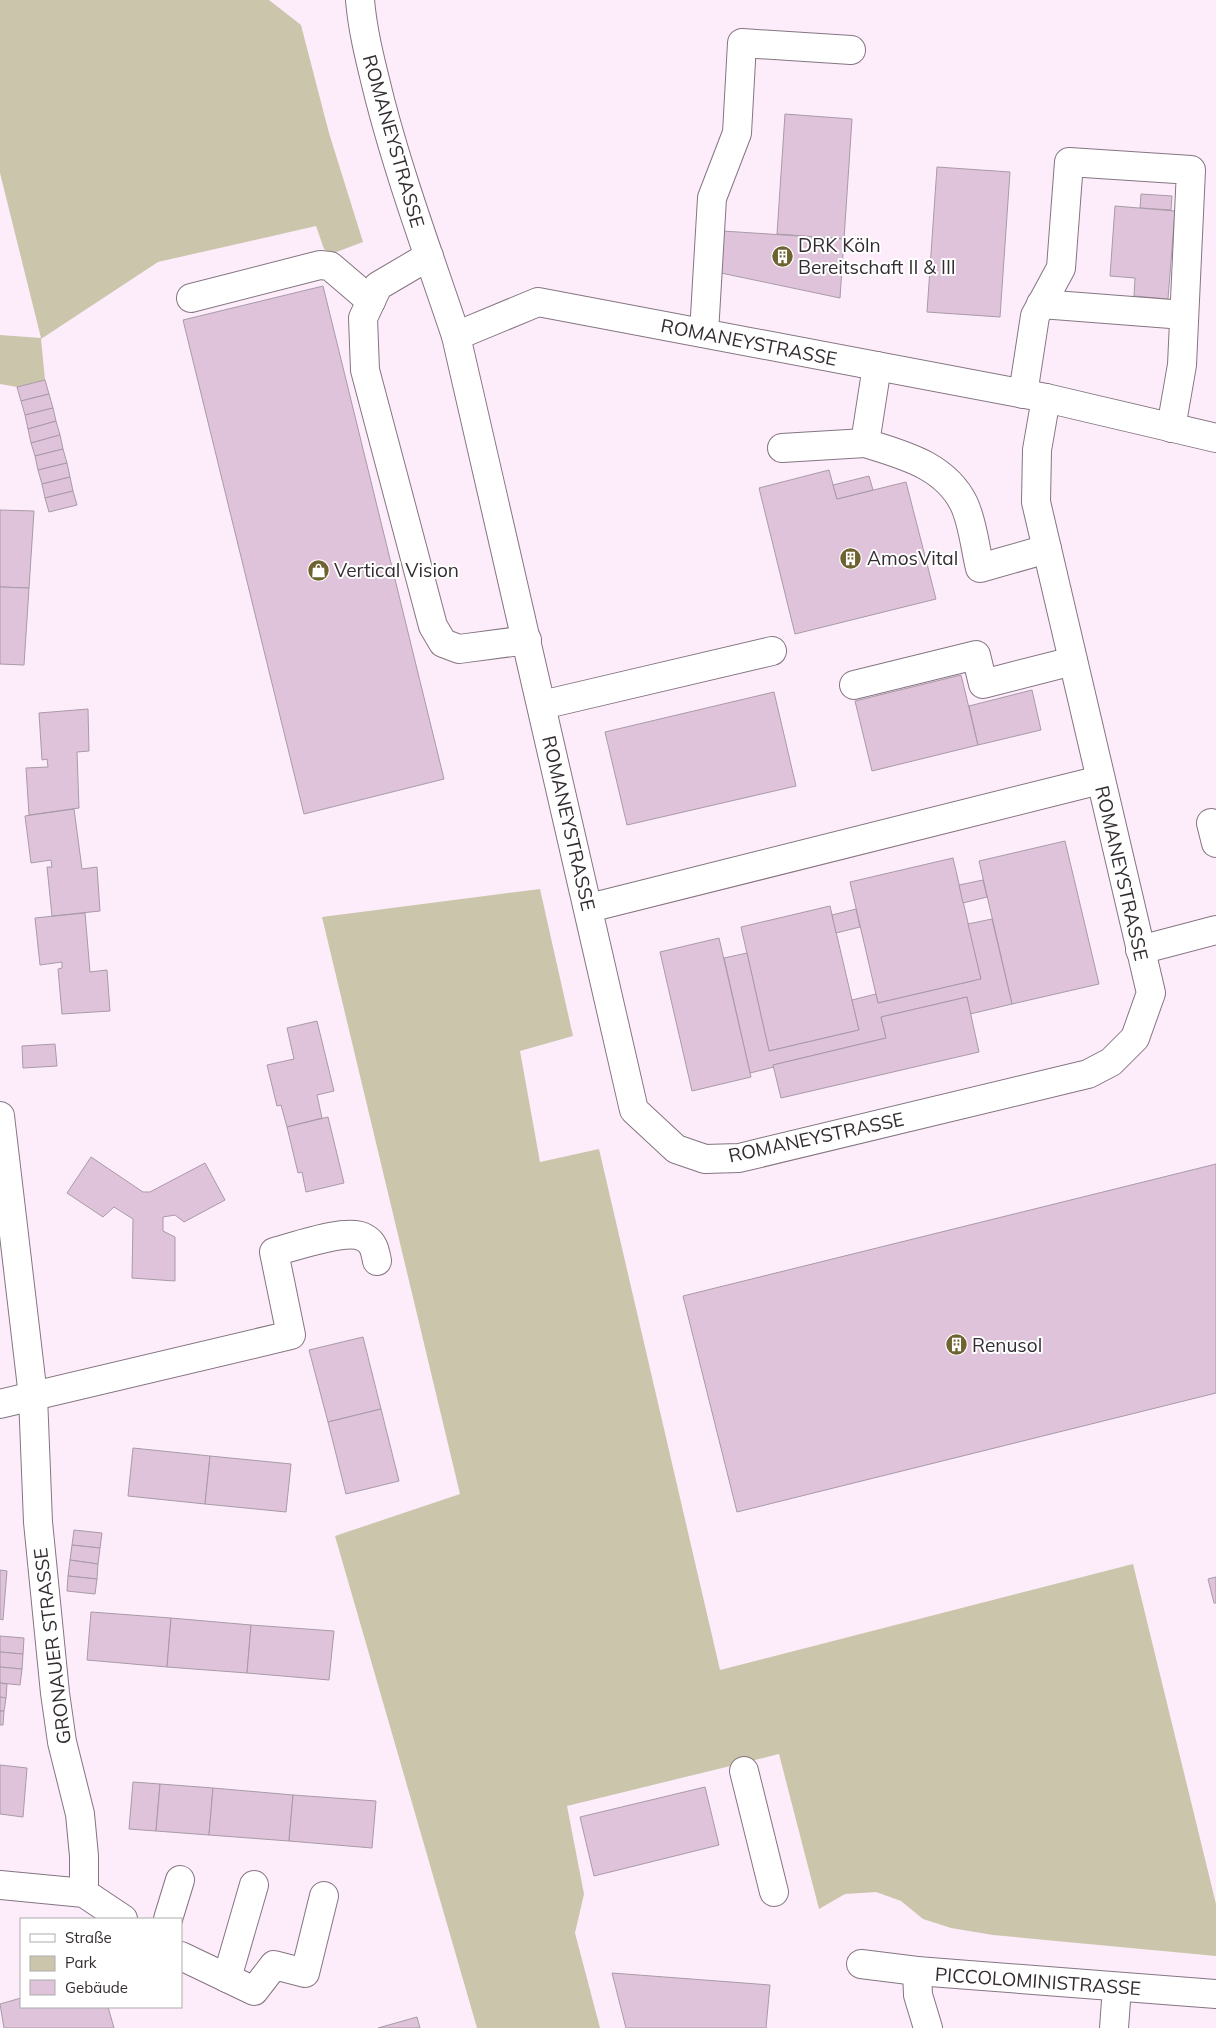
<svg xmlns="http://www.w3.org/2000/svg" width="1216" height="2028" font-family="Mulish,sans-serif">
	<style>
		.green { fill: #cbc6ab }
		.building { fill: #dfc3db; stroke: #a99aa7 }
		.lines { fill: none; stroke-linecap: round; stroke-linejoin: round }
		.minor-casing { stroke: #847582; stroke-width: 30 }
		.minor { stroke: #fff; stroke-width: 28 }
		.labels { text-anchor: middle; stroke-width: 4; stroke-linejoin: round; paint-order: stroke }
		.street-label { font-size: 19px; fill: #332d32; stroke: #fff }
		.poi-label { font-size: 19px; fill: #332d32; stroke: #fff; text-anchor: start }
	</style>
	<rect width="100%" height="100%" fill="#fdedfa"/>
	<g class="green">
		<polygon points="0,0 269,0 301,25 329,133 363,242 331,254 324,249 316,226 158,262 41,339 45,380 17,387 0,384 0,335 41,338 0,173"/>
		<polygon points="540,889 573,1036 520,1051 540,1162 599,1149 720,1670 1133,1564 1216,1904 1216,1956 993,1935 951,1928 923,1919 901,1901 876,1892 845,1894 819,1909 779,1754 567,1806 584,1894 575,1933 600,2028 477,2028 335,1536 460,1494 322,917"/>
	</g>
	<g class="building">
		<polygon points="785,114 852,119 844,239 777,234"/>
		<polygon points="937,167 1010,172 1000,317 927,312"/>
		<polygon points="1141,194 1172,196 1171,210 1140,208"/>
		<polygon points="1115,206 1175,211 1168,299 1134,296 1135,278 1110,276"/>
		<polygon points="723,231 844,239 840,298 721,273"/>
		<polygon points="323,286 444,779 304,814 183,320"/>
		<polygon points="45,380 49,394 21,401 17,387"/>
		<polygon points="49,394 53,408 25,415 21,401"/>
		<polygon points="53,408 56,421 28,429 25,415"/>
		<polygon points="56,421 60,435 31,443 28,429"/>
		<polygon points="60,435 63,449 35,456 31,443"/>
		<polygon points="63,449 67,463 38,470 35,456"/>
		<polygon points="67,463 70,477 42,484 38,470"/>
		<polygon points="829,470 837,499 906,482 936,599 795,634 759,488"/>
		<polygon points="869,476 873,490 837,499 833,485"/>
		<polygon points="70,477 73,491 45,498 42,484"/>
		<polygon points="73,491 77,505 49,512 45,498"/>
		<polygon points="0,510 34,511 29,588 0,587"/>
		<polygon points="0,587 29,588 24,665 0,664"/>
		<polygon points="961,675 978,745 872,771 855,701"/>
		<polygon points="1032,690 1041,730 978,745 969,706"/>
		<polygon points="774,692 796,786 627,825 605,732"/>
		<polygon points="88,709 89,751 77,752 79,808 29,815 26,768 48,767 47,759 42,760 39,713"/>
		<polygon points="74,809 82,869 97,867 100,911 52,916 47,867 52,867 51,860 31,863 25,816"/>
		<polygon points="1065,841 1099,984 1012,1004 979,861"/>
		<polygon points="953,858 981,979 878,1003 850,882"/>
		<polygon points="983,880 987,897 963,903 959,885"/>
		<polygon points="830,906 859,1030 769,1051 741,927"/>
		<polygon points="856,909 860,927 836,933 832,915"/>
		<polygon points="85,913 90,972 107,970 110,1011 62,1014 58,969 62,968 62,962 40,965 35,918"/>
		<polygon points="992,919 1012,1004 970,1014 967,997 881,1017 886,1038 773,1065 774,1067 750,1073 724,958 747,953 769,1051 859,1030 852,1000 876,994 878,1003 981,979 968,924"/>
		<polygon points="719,938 751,1077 692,1091 660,952"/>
		<polygon points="967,997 979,1052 781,1098 773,1065 886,1038 881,1017"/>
		<polygon points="317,1021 334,1091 317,1095 322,1118 287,1127 281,1105 277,1106 267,1065 294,1059 287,1028"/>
		<polygon points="55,1044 57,1066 23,1068 22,1046"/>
		<polygon points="328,1117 344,1183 306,1192 302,1172 298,1173 287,1127"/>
		<polygon points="91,1157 143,1192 150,1192 205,1163 225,1200 184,1222 175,1215 163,1217 163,1231 175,1237 175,1281 132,1278 133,1219 114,1207 103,1217 67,1193"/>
		<polygon points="1216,1164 1216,1393 737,1512 683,1296"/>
		<polygon points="363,1337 381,1409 328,1422 309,1350"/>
		<polygon points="381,1409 399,1481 346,1494 328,1422"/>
		<polygon points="133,1448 210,1456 205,1504 128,1496"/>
		<polygon points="210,1456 291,1464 286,1512 205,1504"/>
		<polygon points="74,1530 102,1533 100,1548 72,1545"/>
		<polygon points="72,1545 100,1548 98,1564 70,1560"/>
		<polygon points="70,1560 98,1564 97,1579 68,1576"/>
		<polygon points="0,1570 7,1571 3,1620 0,1619"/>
		<polygon points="68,1576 97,1579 95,1594 67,1591"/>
		<polygon points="1216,1577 1216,1603 1214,1603 1208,1579"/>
		<polygon points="91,1612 171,1618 167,1667 87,1660"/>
		<polygon points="171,1618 251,1625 247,1673 167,1667"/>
		<polygon points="251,1625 334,1631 329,1680 247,1673"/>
		<polygon points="0,1636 24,1638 23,1654 0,1652"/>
		<polygon points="0,1652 23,1654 22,1669 0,1667"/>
		<polygon points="0,1667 22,1669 20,1685 0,1683"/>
		<polygon points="0,1683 7,1684 6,1698 0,1697"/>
		<polygon points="0,1697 6,1698 4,1711 0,1711"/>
		<polygon points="0,1711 4,1711 3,1725 0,1725"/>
		<polygon points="0,1765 27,1768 23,1817 0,1814"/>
		<polygon points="133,1782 160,1784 156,1831 129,1829"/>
		<polygon points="160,1784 213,1788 209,1835 156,1831"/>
		<polygon points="705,1787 719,1845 594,1876 580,1817"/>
		<polygon points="213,1788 293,1795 289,1841 209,1835"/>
		<polygon points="293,1795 376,1801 372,1848 289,1841"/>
		<polygon points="612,1973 770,1985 766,2028 626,2028"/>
		<polygon points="21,1998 21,2007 108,2007 114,2028 4,2028 0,2004"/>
		<polygon points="417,2017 420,2028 378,2028"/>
	</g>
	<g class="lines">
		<defs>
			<g id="minor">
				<path d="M 360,0 C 363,35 372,67 380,100 C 401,181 430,258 456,336 L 634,1110 L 676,1149 L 705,1159 L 739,1158 L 1088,1074 L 1111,1062 L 1135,1038 L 1151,993 L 1036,502 L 1037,450 L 1046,398"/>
				<polyline points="429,256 378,286 363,318 365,370 433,626 443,643 459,649 527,640"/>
				<polyline points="191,298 320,265 330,266 371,301"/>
				<polyline points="1041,304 1184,315"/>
				<polyline points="704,333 712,198 737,133 742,43 851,50"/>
				<polyline points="456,336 538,302 1046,398 1216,438"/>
				<path d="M 877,366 L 865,443 C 903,455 945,465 964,504 C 973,523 975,548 980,568 L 1047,549"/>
				<polyline points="1023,394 1035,316 1061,268 1069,162 1191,170 1182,365 1171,428"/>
				<polyline points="782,448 865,443"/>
				<polyline points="854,685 976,655 983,684 1073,661"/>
				<polyline points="542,705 772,651"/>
				<polyline points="1211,823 1216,843"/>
				<polyline points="589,908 1100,780"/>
				<polyline points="1140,950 1216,930"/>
				<polyline points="0,1116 33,1396 38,1522 55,1693 62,1742 80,1814 84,1856 84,1893"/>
				<path d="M 0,1404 L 291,1335 L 274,1252 C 294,1247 348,1227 365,1238 C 374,1243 375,1251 377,1261"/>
				<polyline points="744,1771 774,1892"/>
				<polyline points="0,1885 84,1893 123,1919"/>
				<polyline points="168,1919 180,1880"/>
				<polyline points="181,1956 254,1991 274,1965 305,1973 324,1896"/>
				<polyline points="861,1964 917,1971 1216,1994"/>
				<polyline points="917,1971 918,1995 928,2028"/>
				<polyline points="227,1978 254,1885"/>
				<polyline points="1114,2028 1117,1987"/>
			</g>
		</defs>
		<use href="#minor" class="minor-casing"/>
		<use href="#minor" class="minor"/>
	</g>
	<defs>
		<symbol id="building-disc" viewBox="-11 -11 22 22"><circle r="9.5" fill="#6e6330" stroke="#fff"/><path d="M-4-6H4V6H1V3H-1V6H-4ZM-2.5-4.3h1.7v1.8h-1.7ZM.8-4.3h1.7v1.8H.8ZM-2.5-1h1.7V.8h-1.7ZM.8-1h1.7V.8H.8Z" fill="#fff"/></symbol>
		<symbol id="shop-disc" viewBox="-11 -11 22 22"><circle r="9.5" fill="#6e6330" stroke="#fff"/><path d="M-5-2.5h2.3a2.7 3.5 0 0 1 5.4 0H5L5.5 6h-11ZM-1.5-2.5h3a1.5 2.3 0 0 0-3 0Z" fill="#fff"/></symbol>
	</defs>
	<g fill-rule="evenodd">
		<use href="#building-disc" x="770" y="244" width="25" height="25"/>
		<use href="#building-disc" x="838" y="546" width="25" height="25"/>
		<use href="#shop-disc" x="306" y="558" width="25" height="25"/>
		<use href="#building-disc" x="944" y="1332" width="25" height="25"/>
	</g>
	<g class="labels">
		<g class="street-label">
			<text transform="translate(394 141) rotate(74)" y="7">ROMANEYSTRASSE</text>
			<text transform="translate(749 342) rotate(11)" y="7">ROMANEYSTRASSE</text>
			<text transform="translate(569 823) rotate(77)" y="7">ROMANEYSTRASSE</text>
			<text transform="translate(1122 873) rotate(77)" y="7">ROMANEYSTRASSE</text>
			<text transform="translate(816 1137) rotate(-12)" y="7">ROMANEYSTRASSE</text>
			<text transform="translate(52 1646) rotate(-97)" y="7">GRONAUER STRASSE</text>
			<text transform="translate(1038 1981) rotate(4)" y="7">PICCOLOMINISTRASSE</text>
		</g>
		<g class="poi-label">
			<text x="798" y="252">DRK Köln<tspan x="798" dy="22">Bereitschaft II &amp; III</tspan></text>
			<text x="867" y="565">AmosVital</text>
			<text x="334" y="577">Vertical Vision</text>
			<text x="972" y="1352">Renusol</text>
		</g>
	</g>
	<rect x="20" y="1918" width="162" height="90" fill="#ffffff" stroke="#adabad"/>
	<rect x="30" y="1934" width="25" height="8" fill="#ffffff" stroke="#adabad"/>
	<text x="65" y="1943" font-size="15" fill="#332d32">Straße</text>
	<rect x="30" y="1956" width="25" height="15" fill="#cbc6ab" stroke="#adabad"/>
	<text x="65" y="1968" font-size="15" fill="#332d32">Park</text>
	<rect x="30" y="1980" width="25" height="15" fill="#dfc3db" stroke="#adabad"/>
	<text x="65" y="1993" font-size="15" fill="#332d32">Gebäude</text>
</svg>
